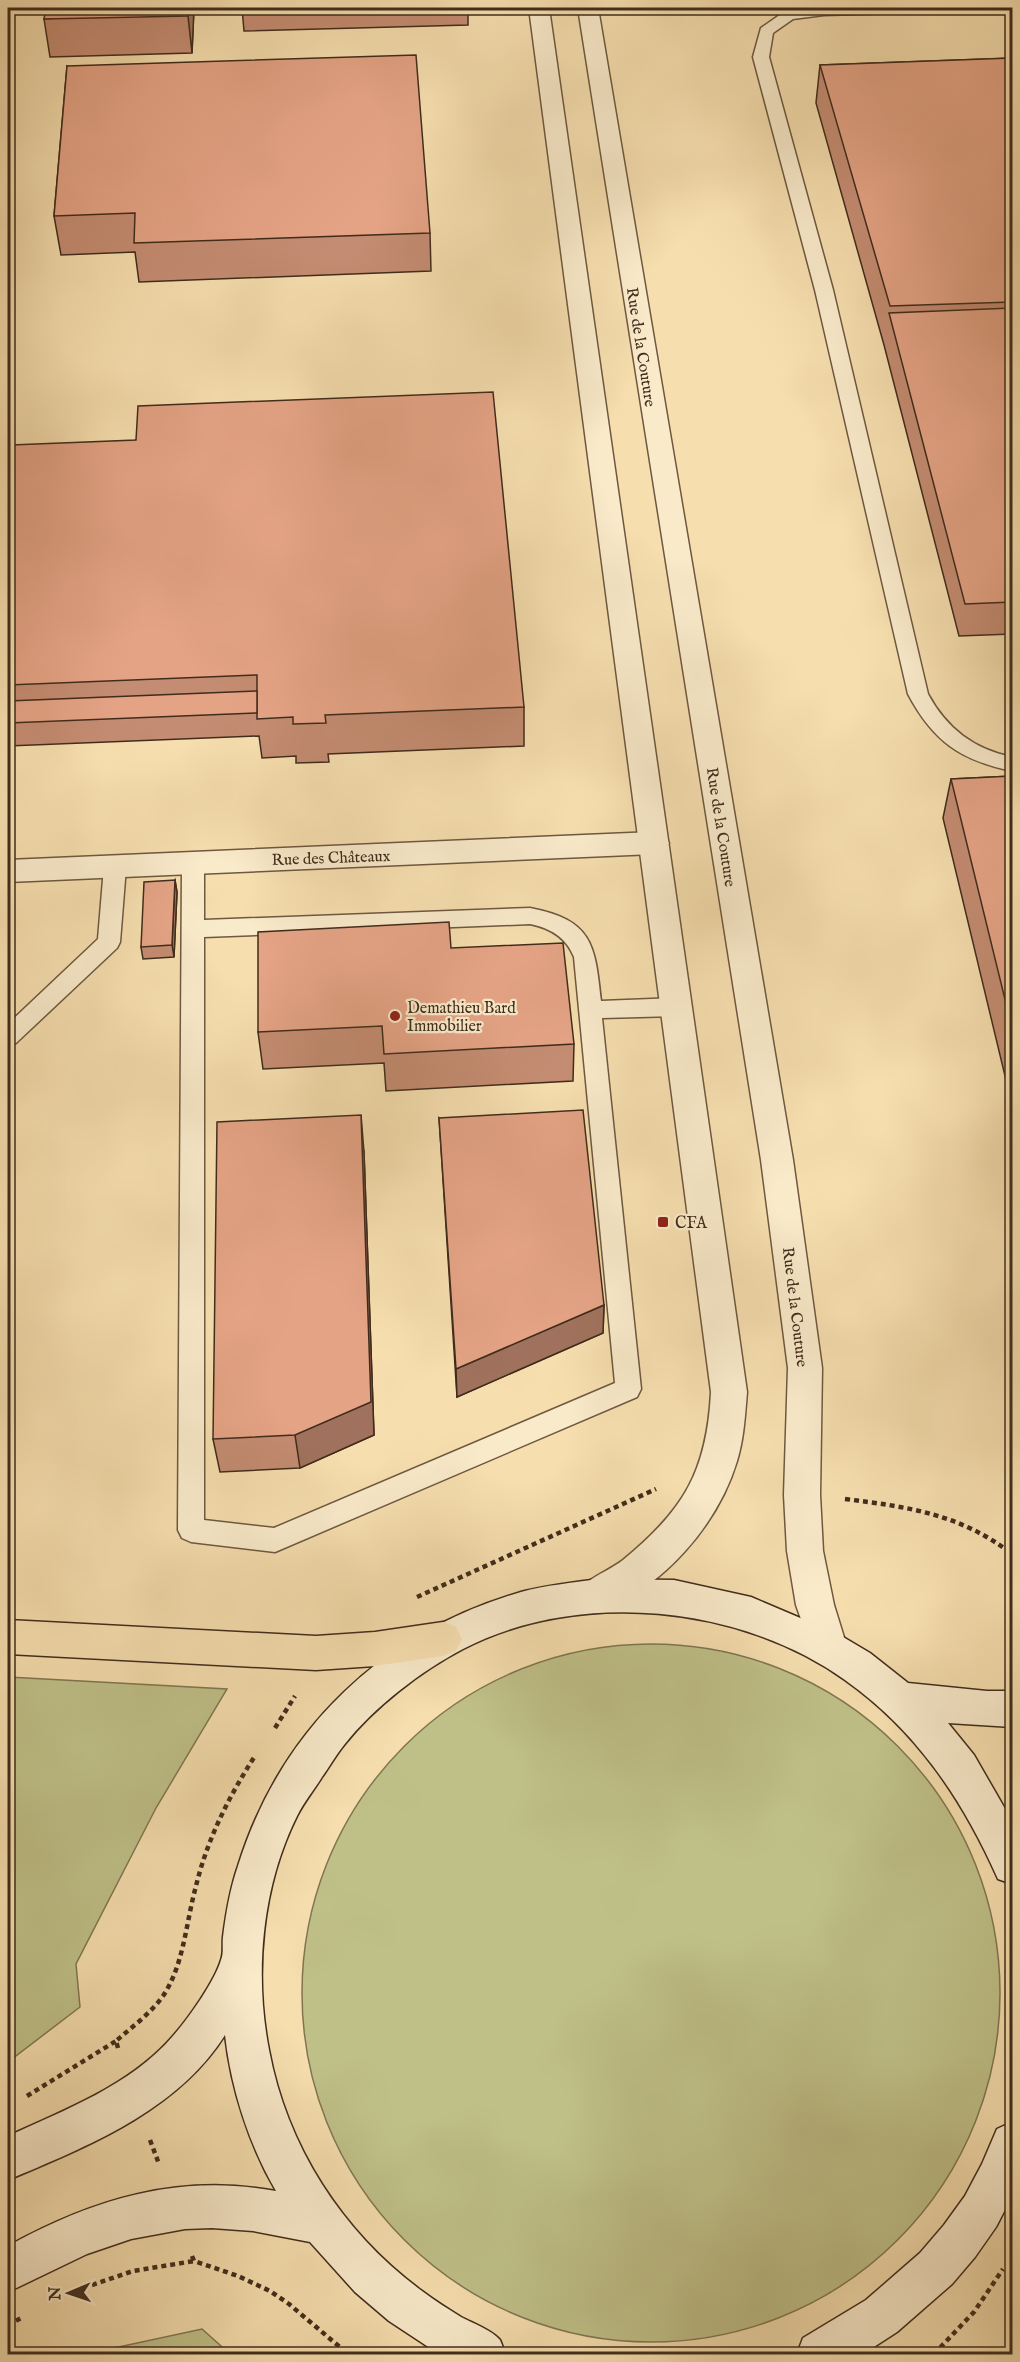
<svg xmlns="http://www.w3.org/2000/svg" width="1020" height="2362" font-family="'IM FELL English',serif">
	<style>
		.green { fill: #bfc088; stroke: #807652; stroke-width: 1.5 }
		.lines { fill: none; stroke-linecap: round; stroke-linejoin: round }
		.service-casing { stroke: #6e5840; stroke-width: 3 }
		.minor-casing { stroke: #6e5840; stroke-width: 3 }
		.tertiary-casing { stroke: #6e5840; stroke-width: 3 }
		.secondary-casing { stroke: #402c1c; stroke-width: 3 }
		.motorway-casing { stroke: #402c1c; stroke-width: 3 }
		.path { stroke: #402c1c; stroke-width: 4.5; stroke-dasharray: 5 4; stroke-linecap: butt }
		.service { fill: #f9eaca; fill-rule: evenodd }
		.minor { fill: #f9eaca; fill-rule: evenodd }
		.tertiary { fill: #f9eaca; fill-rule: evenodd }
		.secondary { fill: #f9eaca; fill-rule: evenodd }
		.motorway { fill: #f6deae; fill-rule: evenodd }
		.wall { fill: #c48c72; stroke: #402c1c; stroke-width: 1.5 }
		.shaded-wall { fill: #a0725d; stroke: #402c1c; stroke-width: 1.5 }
		.building { fill: #e4a385; stroke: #402c1c; stroke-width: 1.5 }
		.poi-dot { fill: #8f2418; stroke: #f9eaca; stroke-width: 2 }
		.labels { text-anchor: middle; stroke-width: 4.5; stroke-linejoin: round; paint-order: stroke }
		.street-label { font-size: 16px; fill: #402c1c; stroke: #f9eaca }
		.poi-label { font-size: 16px; fill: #402c1c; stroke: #f9eaca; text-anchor: start }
	</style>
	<rect width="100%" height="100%" fill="#f6deae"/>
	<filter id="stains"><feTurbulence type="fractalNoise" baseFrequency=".00333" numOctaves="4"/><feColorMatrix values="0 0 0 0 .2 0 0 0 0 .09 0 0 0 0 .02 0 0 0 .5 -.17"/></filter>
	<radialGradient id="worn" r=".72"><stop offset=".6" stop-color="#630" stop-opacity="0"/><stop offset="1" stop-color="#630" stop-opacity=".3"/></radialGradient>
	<g class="green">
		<circle cx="651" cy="1993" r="349"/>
		<polygon points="8,1677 227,1689 156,1808 76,1964 80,2007 8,2062"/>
		<polygon points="202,2329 230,2354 86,2354"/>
	</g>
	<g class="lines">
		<defs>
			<g id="service">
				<path d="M 810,8 L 907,8 L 899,13 L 824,15 L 793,19 L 773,33 L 769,57 L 833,290 L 928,694 C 947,729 974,749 1012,757 L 1012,771 C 960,760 933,741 908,694 L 815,290 L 753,57 L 761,28 L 784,12 Z"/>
				<path d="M 193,855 L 201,858 L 204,863 L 204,920 L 530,908 C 593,920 595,945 601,1001 L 677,998 L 685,1001 L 688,1007 L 685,1013 L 677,1016 L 602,1018 L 641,1389 L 637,1397 L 275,1552 L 191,1542 L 182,1538 L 178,1530 L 182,863 L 185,858 ZM 530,924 C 550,928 566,937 574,957 L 615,1383 L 274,1528 L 204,1520 L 204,937 Z"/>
				<polygon points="115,859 123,862 126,867 120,942 117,948 16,1043 8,1046 8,1024 98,939 104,867 107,862"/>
			</g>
			<polygon id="minor" points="654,832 664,836 669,843 664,850 654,854 8,882 8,860"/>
			<g id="tertiary">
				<path d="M 529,8 L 549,8 L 747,1392 C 745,1415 744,1438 737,1461 C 718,1524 664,1587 601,1611 L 588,1606 L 582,1594 C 584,1591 586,1584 588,1582 C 596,1575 613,1568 623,1560 C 684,1510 707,1471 711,1392 Z"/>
				<polygon points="578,8 598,8 793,1160 822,1368 820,1495 823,1551 834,1605 847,1647 841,1659 828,1664 815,1659 796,1605 787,1551 784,1495 788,1368 761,1160"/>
			</g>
			<g id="secondary">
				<path d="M 597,1579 L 674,1580 L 751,1597 L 838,1634 L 870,1653 L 908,1683 L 987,1691 L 1012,1691 L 1012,1727 L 948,1723 L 974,1755 L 1012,1821 L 1012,1884 L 998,1879 C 963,1800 916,1730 845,1680 C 741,1605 578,1589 463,1649 C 421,1671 374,1707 344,1745 C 336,1755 329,1767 322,1777 C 314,1790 304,1802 297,1816 C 262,1886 254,1973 269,2050 C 287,2147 343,2233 422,2291 C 434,2300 448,2309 461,2317 C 472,2323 492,2330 500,2340 C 501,2342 505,2353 505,2354 L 439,2354 L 389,2321 L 355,2292 L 310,2242 L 253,2231 L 212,2228 L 185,2229 L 131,2239 L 87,2254 L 8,2292 L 8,2246 C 93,2199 179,2173 276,2191 C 249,2145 231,2088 225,2035 C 177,2111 88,2146 8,2180 L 8,2136 C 65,2110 131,2085 173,2036 C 188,2019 215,1981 221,1960 C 224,1953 222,1944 223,1937 C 226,1913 230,1889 238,1866 C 281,1728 383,1632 521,1592 C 546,1585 572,1583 597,1579 Z"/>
				<polygon points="1012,2122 1012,2196 996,2227 975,2257 952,2284 897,2332 863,2354 797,2354 803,2338 866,2300 920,2253 944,2225 965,2196 982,2164 997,2129"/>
			</g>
			<polygon id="motorway" points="8,1620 316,1636 375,1632 443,1622 456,1627 462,1639 456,1651 443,1656 375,1666 316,1670 8,1654"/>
		</defs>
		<use href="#service" class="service-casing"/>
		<use href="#minor" class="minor-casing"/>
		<use href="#tertiary" class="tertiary-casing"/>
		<use href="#secondary" class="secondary-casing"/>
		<use href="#motorway" class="motorway-casing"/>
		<g class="path">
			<path d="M 845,1499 C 909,1507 960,1514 1012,1554"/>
			<polyline points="417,1597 656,1489"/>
			<polyline points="275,1728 295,1696"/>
			<path d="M 118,2048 L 116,2041 C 132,2027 150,2014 163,1996 C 184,1965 186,1922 196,1886 C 207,1840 229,1796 255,1756"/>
			<polyline points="27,2096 116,2041"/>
			<polyline points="150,2140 159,2164"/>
			<polyline points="192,2256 194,2261 238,2276 270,2291 289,2304 348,2354"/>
			<polyline points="92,2285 133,2271 194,2261"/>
			<polyline points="8,2325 23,2317"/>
			<polyline points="934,2354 974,2312 1003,2269"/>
		</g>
		<use href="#service" class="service"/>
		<use href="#minor" class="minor"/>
		<use href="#tertiary" class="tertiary"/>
		<use href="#secondary" class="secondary"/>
		<use href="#motorway" class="motorway"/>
	</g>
	<g class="wall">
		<polygon points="194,8 192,53 50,57 44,19"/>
		<polygon points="242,8 468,8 468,25 244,31"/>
		<polygon points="1012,58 1012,634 959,636 884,345 816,103 820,65"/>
		<polygon points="67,66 430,233 431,271 139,282 135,252 61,255 54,216"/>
		<polygon points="136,440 524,707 524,746 328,754 329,762 296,763 296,756 262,758 259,736 8,746 8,474"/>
		<polygon points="1012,776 1012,1105 943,818 951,779"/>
		<polygon points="175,880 177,892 174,957 143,959 141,947"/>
		<polygon points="451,948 574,1044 573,1081 386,1091 384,1063 263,1069 258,1032"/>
		<polygon points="439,1118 604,1305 603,1333 457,1397"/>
		<polygon points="364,1152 374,1435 300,1468 220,1472 213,1439"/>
	</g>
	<g class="shaded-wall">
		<polygon points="189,8 194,8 192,53 188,16"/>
		<polygon points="175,880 177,892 174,957 172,945"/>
		<polygon points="361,1115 364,1152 374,1435 300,1468 295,1435"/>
		<polygon points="604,1305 603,1333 457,1397 456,1369"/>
	</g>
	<g class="building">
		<polygon points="46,8 189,8 188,16 44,19"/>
		<polygon points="416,55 430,233 134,243 135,213 54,216 67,66"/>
		<polygon points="1012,58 1012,302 890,306 820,65"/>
		<polygon points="1012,308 1012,602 965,604 889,313"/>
		<polygon points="493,392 524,707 325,715 326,723 293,724 293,717 257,719 257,675 8,685 8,474 11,445 136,440 138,406"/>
		<polygon points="257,691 257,713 8,723 8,701"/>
		<polygon points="1012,776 1012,1028 951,779"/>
		<polygon points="175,880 172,945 141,947 144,882"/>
		<polygon points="449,922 451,948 563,943 574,1044 384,1054 382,1026 258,1032 258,932"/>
		<polygon points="583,1110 604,1305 456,1369 439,1118"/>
		<polygon points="361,1115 371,1402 295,1435 213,1439 217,1122"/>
	</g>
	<g class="poi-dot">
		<circle cx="395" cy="1016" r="6"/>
		<rect x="657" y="1216" width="12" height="12" rx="3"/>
	</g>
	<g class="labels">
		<g class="street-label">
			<text transform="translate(642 347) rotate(81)" y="6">Rue de la Couture</text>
			<text transform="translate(722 827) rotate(81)" y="6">Rue de la Couture</text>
			<text transform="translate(331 857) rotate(-2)" y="6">Rue des Châteaux</text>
			<text transform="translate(796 1307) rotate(83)" y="6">Rue de la Couture</text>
		</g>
		<g class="poi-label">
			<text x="407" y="1013">Demathieu Bard<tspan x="407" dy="18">Immobilier</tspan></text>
			<text x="675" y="1228">CFA</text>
		</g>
	</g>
	<rect width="1020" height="2362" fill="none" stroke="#f6deae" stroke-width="30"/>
	<rect x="9" y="9" width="1002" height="2344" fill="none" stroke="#402c1c" stroke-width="3"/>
	<rect x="15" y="15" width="990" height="2332" fill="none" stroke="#402c1c" stroke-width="1.5"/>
	<g transform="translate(69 2293) rotate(268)" stroke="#f9eaca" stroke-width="4.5" paint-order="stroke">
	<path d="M0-4.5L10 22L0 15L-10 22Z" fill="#402c1c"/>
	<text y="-9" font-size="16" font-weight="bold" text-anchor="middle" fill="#402c1c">N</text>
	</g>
	<rect width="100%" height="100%" filter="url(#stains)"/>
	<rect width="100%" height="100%" fill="url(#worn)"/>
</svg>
